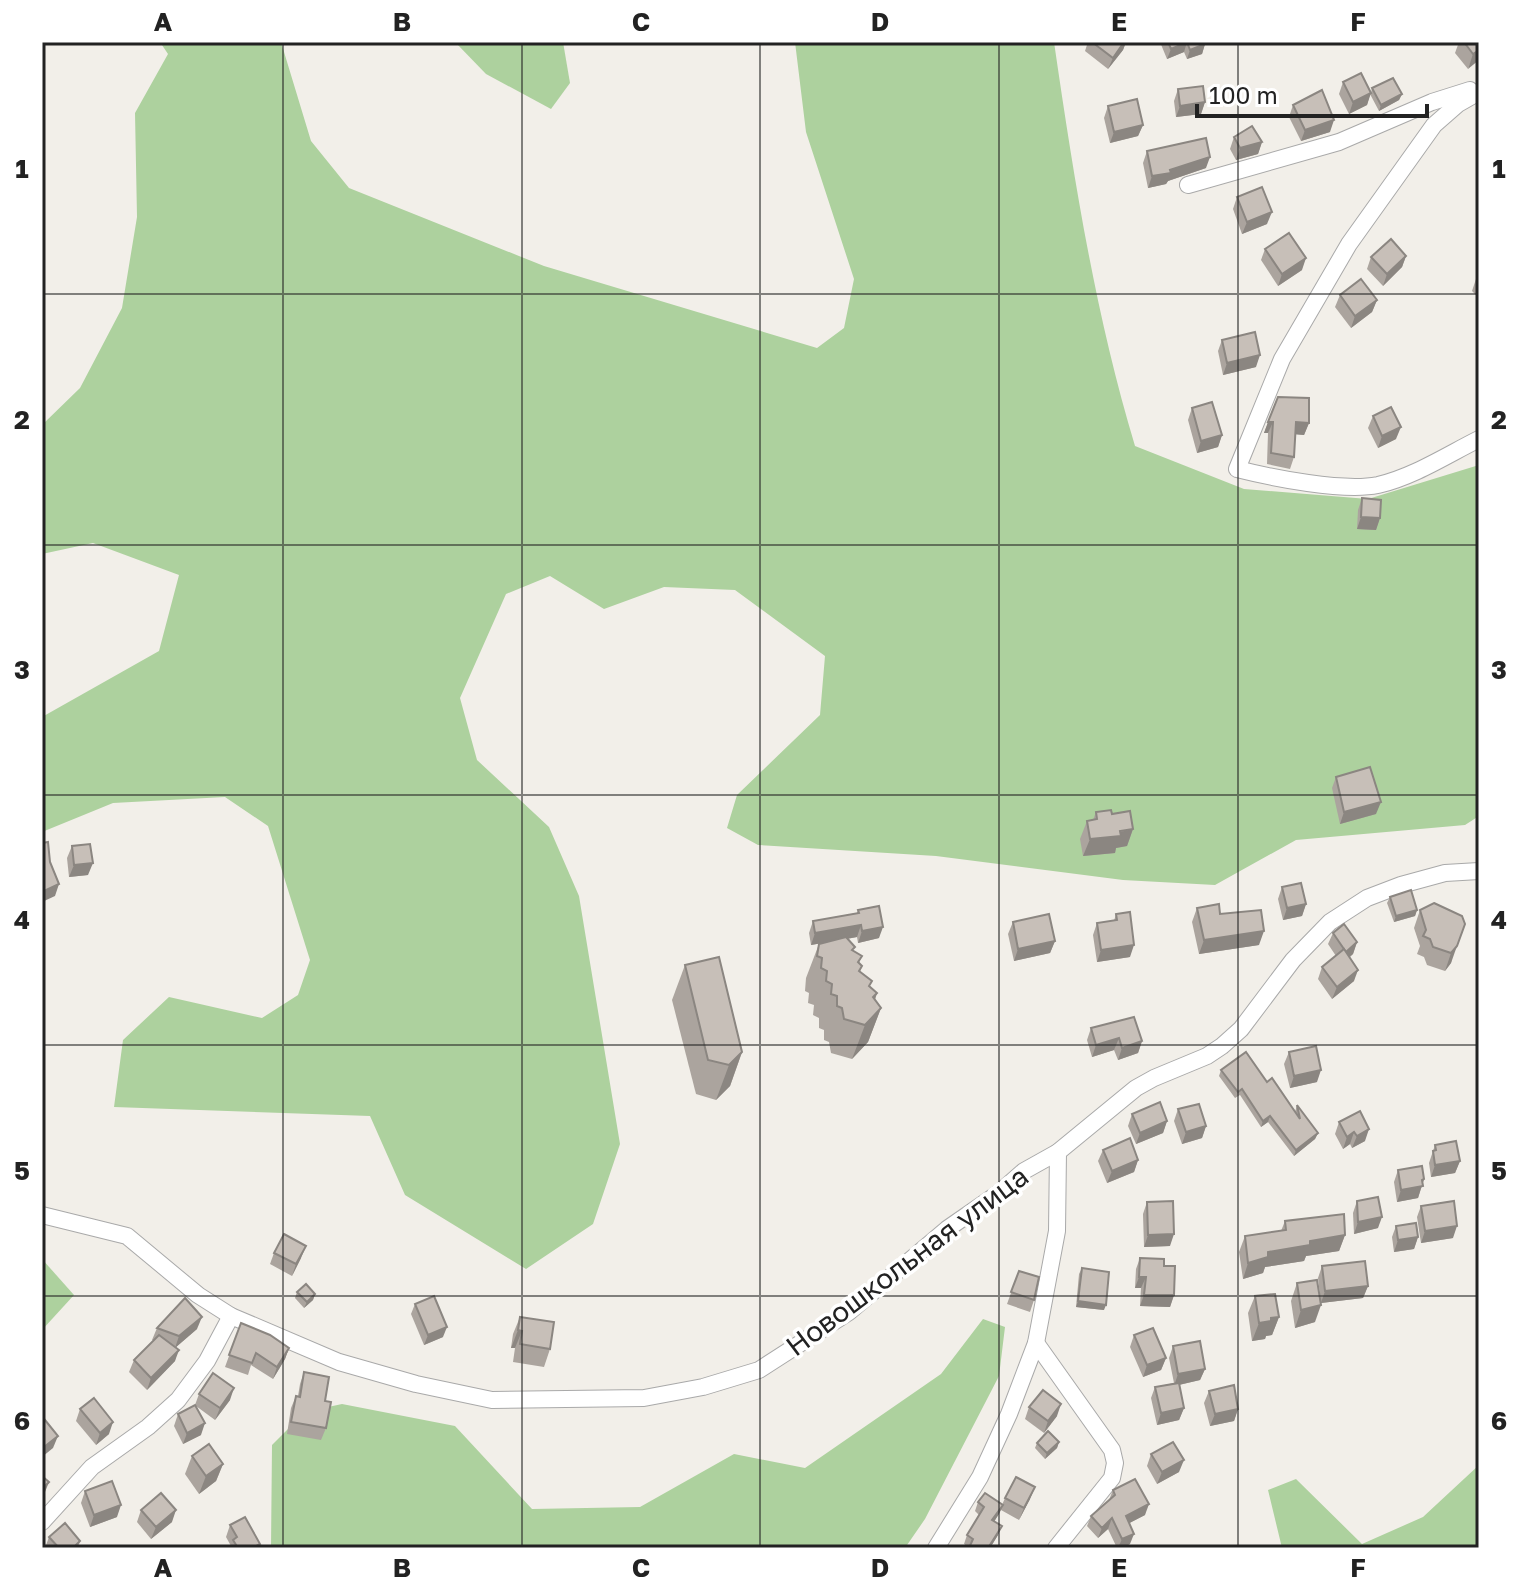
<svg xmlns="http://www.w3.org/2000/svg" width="1521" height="1590" font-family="'Golos Text',sans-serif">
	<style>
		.forest { fill: #add19e }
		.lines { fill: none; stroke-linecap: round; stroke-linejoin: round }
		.minor-casing { stroke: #a9a9a9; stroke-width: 18 }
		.minor { stroke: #fff; stroke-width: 16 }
		.wall { fill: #aba49e }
		.shaded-wall { fill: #8b8681 }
		.building { fill: #c7bfb8; stroke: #8b8681; stroke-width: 2 }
		.grid { fill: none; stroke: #222; stroke-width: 2; stroke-opacity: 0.55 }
		.labels { text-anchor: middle; stroke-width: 7; stroke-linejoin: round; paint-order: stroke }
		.street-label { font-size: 28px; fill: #222; stroke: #fff }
		.neatline { fill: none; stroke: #222; stroke-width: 3 }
		.grid-label { font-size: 26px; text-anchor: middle; font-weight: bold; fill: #222 }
	</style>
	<rect width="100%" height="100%" fill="#f2efe9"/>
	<g class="forest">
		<path d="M 160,42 L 281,42 L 311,141 L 349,188 L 544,266 L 817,348 L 844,328 L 854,279 L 806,132 L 795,42 L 1054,42 C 1074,179 1095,313 1135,446 L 1244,489 L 1368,499 L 1479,465 L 1479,816 L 1465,825 L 1296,840 L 1215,885 L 1123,880 L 936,856 L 758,845 L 727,828 L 737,795 L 820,715 L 825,656 L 735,590 L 664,587 L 604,609 L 550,576 L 506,594 L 460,698 L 477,760 L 549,827 L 579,896 L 620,1144 L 593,1224 L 526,1269 L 405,1195 L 370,1116 L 114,1107 L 123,1040 L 169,997 L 262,1018 L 298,995 L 310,960 L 268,826 L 225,797 L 113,803 L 42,832 L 42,717 L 159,651 L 179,575 L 93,543 L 42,554 L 42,425 L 80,388 L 122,308 L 137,217 L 135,113 L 168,54 Z"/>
		<polygon points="455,42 563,42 570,83 551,109 486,74"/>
		<polygon points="42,1259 74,1295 42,1330"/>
		<polygon points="983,1319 1005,1327 999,1376 925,1519 905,1548 271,1548 272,1445 305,1412 342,1404 455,1426 532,1509 640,1507 734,1454 805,1468 941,1374"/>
		<polygon points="1479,1465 1479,1548 1282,1548 1268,1490 1296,1479 1362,1544 1423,1517"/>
	</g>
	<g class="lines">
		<defs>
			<g id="minor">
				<path d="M 1479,92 L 1458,104 L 1434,125 L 1349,244 L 1282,359 L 1237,469 C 1273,478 1343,492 1378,485 C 1413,477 1447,455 1479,439"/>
				<polyline points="1188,185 1339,142 1432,102 1470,90"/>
				<polyline points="42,1215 127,1236 198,1295 231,1316 339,1362 416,1384 492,1400 644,1398 703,1387 759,1370 849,1312 947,1229 999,1193 1024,1171 1058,1152 1136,1088 1154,1078 1207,1056 1222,1046 1241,1029 1293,960 1330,922 1367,898 1401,885 1445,873 1479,871"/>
				<polyline points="1036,1343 1112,1450 1115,1463 1112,1478 1056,1548"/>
				<polyline points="42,1522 92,1467 148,1427 178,1400 207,1361 231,1316"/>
				<polyline points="936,1548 980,1477 1009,1414 1036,1343 1057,1231 1058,1152"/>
			</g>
		</defs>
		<use href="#minor" class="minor-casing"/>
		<use href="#minor" class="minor"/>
	</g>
	<g class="wall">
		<polygon points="1088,42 1126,42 1123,50 1108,69 1085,51"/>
		<polygon points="1160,42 1204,42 1205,44 1202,54 1187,59 1184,52 1167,59"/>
		<polygon points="1459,42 1479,42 1468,69 1455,53"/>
		<polygon points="1343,82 1371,93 1372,88 1402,94 1399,100 1379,111 1370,94 1367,105 1349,114 1339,94"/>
		<polygon points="1178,89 1205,102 1201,114 1176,117 1174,101"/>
		<polygon points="1293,105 1330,132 1301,141 1289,117"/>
		<polygon points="1108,106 1143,125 1138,136 1110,143 1104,118"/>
		<polygon points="1234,137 1262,142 1258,154 1236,160 1230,149"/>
		<polygon points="1147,151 1206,168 1168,181 1166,184 1148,188 1143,163"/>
		<polygon points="1237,197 1267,224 1242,234 1233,209"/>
		<polygon points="1265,249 1302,270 1278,286 1261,260"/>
		<polygon points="1406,256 1402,267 1383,286 1367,269 1371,257"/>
		<polygon points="1479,276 1479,298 1472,291 1476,279"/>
		<polygon points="1340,295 1377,300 1372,312 1351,328 1335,307"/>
		<polygon points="1222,340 1256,367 1223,375 1218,351"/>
		<polygon points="1278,397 1309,423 1304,435 1295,434 1294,457 1290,469 1267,464 1268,433 1264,433"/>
		<polygon points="1192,408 1222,435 1218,447 1197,453 1188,420"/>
		<polygon points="1373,416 1396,439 1378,448 1368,428"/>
		<polygon points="1362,498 1380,518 1376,530 1357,529 1358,510"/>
		<polygon points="1336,777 1376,814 1340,824 1332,788"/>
		<polygon points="1096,812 1112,814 1133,829 1127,846 1116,848 1115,853 1083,856 1080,839 1087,821 1093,820"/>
		<polygon points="72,846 88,875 69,877 67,858"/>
		<polygon points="1282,887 1306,904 1302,916 1283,920 1278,899"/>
		<polygon points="1390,897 1417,910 1415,916 1394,922 1387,903"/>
		<polygon points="1197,908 1220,914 1259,945 1199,954 1192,922"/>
		<polygon points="858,910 879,938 858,943 857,937 847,939 853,951 862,956 859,963 862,966 860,972 870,987 877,993 875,1000 881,1008 868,1042 852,1059 831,1053 829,1042 824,1040 824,1030 819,1028 819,1018 813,1015 814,1005 808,1003 809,993 805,991 806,978 819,944 822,943 811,945 809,933 813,921 857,913"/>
		<polygon points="1420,910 1462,916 1451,963 1445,971 1427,965 1424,957 1417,954 1420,946 1414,928"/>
		<polygon points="1116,914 1130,957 1097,962 1093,935 1097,923 1114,921"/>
		<polygon points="1013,922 1055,941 1050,953 1014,961 1008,934"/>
		<polygon points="1333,933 1357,942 1353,954 1350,957 1354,981 1332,999 1318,979 1322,967 1336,956 1328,944"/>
		<polygon points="685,965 742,1052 730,1086 716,1100 696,1094 672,1000"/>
		<polygon points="1091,1028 1142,1041 1138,1053 1118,1060 1114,1050 1092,1057 1087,1040"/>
		<polygon points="1289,1052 1317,1082 1290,1088 1284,1064"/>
		<polygon points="1221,1070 1267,1082 1295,1112 1297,1105 1318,1133 1315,1139 1294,1156 1268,1122 1261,1127 1240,1095 1235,1098 1219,1076"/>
		<polygon points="1178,1109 1206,1126 1202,1138 1182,1144 1174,1121"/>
		<polygon points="1132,1114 1167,1121 1163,1133 1136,1144 1128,1126"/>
		<polygon points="1339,1122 1365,1141 1352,1148 1350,1144 1343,1149 1335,1134"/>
		<polygon points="1435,1145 1460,1161 1455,1173 1431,1177 1429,1163"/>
		<polygon points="1103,1150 1138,1160 1134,1172 1107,1183 1098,1161"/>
		<polygon points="1398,1170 1424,1179 1418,1198 1397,1202 1394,1182"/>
		<polygon points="1357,1201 1378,1228 1354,1234 1353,1213"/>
		<polygon points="1147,1202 1170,1246 1144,1247 1143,1214"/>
		<polygon points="1421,1206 1453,1238 1421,1243 1417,1217"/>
		<polygon points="1285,1221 1345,1235 1339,1251 1306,1256 1304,1261 1265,1267 1263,1273 1243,1279 1239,1252 1245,1236 1281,1231"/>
		<polygon points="1396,1226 1418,1237 1414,1249 1394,1252 1392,1237"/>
		<polygon points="274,1253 301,1258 292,1276 270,1264"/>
		<polygon points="1140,1258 1164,1266 1174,1295 1170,1307 1140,1306 1141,1288 1135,1288 1136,1269"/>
		<polygon points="1322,1266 1368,1286 1363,1298 1321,1303 1318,1278"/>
		<polygon points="1082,1268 1104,1310 1076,1307 1079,1274"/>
		<polygon points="1019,1271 1034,1300 1030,1312 1007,1304"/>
		<polygon points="1297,1283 1315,1322 1295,1328 1291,1301"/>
		<polygon points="297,1292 315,1294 313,1300 304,1308 295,1298"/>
		<polygon points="1255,1296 1279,1317 1272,1335 1266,1336 1265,1339 1252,1341 1248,1313"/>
		<polygon points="415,1304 443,1337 424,1345 411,1314"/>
		<polygon points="520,1317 550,1349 544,1367 513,1362 515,1348 511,1348 513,1334"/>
		<polygon points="241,1323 289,1348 285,1359 273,1379 251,1365 248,1375 225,1367"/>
		<polygon points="157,1328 197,1329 176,1347 175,1361 147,1390 129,1372 134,1360 154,1340 152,1340"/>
		<polygon points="1134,1335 1166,1358 1161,1370 1143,1377 1130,1347"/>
		<polygon points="1173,1346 1205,1369 1200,1380 1179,1385 1184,1408 1179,1420 1157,1425 1151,1398 1155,1387 1174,1383 1169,1358"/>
		<polygon points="304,1372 325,1401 326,1428 321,1440 287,1434 291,1408 296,1396 298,1396 300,1384"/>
		<polygon points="1209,1391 1238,1409 1234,1421 1210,1426 1204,1403"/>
		<polygon points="199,1394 230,1400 215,1420 196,1406 201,1435 183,1444 174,1426 178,1414 195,1405"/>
		<polygon points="1029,1407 1057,1416 1044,1433 1025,1419"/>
		<polygon points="80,1409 109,1434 96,1445 76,1421"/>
		<polygon points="1059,1442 1057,1448 1045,1459 1035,1448 1037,1443"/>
		<polygon points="1151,1454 1179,1472 1157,1484 1147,1466"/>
		<polygon points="192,1456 223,1464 216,1481 199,1494 185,1474"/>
		<polygon points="1113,1490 1145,1515 1129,1523 1130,1544 1122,1548 1117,1548 1108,1529 1098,1538 1087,1526 1091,1516 1109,1500"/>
		<polygon points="85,1491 117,1517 90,1527 81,1503"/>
		<polygon points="1005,1498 1030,1499 1019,1520 1001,1510 994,1522 998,1535 990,1548 969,1548 964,1544 967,1535 979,1515 975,1511 978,1502 1002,1505"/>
		<polygon points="141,1510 172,1522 151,1539 137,1522"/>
		<polygon points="230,1525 260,1544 258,1548 230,1548 231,1546 226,1537"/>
		<polygon points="49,1537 80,1541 78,1548 45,1548"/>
	</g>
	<g class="shaded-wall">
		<polygon points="1124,42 1126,42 1123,50 1108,69 1113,58"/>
		<polygon points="1187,42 1184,52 1167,59 1171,49"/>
		<polygon points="1205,44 1202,54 1187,59 1190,50"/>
		<polygon points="1479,50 1479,60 1468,69 1473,54"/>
		<polygon points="1371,93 1367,105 1349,114 1353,102"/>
		<polygon points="1402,94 1399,100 1379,111 1381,105"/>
		<polygon points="1205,102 1201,114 1176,117 1180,106"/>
		<polygon points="1334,120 1330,132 1301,141 1305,130"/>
		<polygon points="1143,125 1138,136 1110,143 1114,132"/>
		<polygon points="1262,142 1258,154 1236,160 1240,148"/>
		<polygon points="1210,157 1206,168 1168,181 1166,184 1148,188 1152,176"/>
		<polygon points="1272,212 1267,224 1242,234 1247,222"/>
		<polygon points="1406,256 1402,267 1383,286 1387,274"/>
		<polygon points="1306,258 1302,270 1278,286 1282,274"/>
		<polygon points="1377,300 1372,312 1351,328 1355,316"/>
		<polygon points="1260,355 1256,367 1223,375 1227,363"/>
		<polygon points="1268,422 1273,422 1268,433 1264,433"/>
		<polygon points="1296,422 1309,423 1304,435 1292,434"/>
		<polygon points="1401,427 1396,439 1378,448 1382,436"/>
		<polygon points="1222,435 1218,447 1197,453 1201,441"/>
		<polygon points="1361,517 1380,518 1376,530 1357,529"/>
		<polygon points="1381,802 1376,814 1340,824 1344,812"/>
		<polygon points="1133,829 1127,846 1116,848 1115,853 1083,856 1090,839"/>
		<polygon points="93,863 88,875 69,877 74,865"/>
		<polygon points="59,884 55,896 42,902 42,892"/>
		<polygon points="1306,904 1302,916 1283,920 1287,908"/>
		<polygon points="1417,910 1415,916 1394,922 1396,916"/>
		<polygon points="861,925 857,937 811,945 815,933"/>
		<polygon points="883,927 879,938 858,943 862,931"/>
		<polygon points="1264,931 1259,945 1199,954 1204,940"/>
		<polygon points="1055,941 1050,953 1014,961 1018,949"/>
		<polygon points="1357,942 1353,954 1341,963 1346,952"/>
		<polygon points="1134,945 1130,957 1097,962 1101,950"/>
		<polygon points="1457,946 1451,963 1445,971 1451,953"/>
		<polygon points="1358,970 1354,981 1332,999 1337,987"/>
		<polygon points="877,993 866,1023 881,1008 868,1042 852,1059 865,1025 873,997"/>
		<polygon points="1119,1038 1114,1050 1092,1057 1096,1045"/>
		<polygon points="1142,1041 1138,1053 1118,1060 1122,1048"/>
		<polygon points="742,1052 730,1086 716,1100 729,1065"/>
		<polygon points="1321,1070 1317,1082 1290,1088 1294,1076"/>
		<polygon points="1270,1116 1268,1122 1261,1127 1263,1121"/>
		<polygon points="1167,1121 1163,1133 1136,1144 1140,1133"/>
		<polygon points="1206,1126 1202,1138 1182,1144 1186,1132"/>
		<polygon points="1369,1129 1365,1141 1352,1148 1357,1136"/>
		<polygon points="1354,1132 1350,1144 1343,1149 1347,1137"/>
		<polygon points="1318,1133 1315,1139 1294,1156 1296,1150"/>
		<polygon points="1138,1160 1134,1172 1107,1183 1112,1171"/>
		<polygon points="1460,1161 1455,1173 1431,1177 1435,1165"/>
		<polygon points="1424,1179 1418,1198 1397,1202 1401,1190"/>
		<polygon points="1382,1217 1378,1228 1354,1234 1358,1222"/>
		<polygon points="1457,1226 1453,1238 1421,1243 1425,1231"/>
		<polygon points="1174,1234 1170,1246 1144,1247 1148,1235"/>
		<polygon points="1345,1235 1339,1251 1306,1256 1304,1261 1265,1267 1263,1273 1243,1279 1248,1263 1268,1252 1310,1241"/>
		<polygon points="1418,1237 1414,1249 1394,1252 1398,1240"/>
		<polygon points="306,1246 301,1258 292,1276 296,1264"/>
		<polygon points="1139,1277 1146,1277 1141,1288 1135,1288"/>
		<polygon points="1368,1286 1363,1298 1321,1303 1325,1291"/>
		<polygon points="315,1294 313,1300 304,1308 307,1302"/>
		<polygon points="1144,1295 1174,1295 1170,1307 1140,1306"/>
		<polygon points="1078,1301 1106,1305 1104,1310 1076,1307"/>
		<polygon points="1321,1305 1315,1322 1295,1328 1301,1310"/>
		<polygon points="202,1317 197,1329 175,1348 179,1336"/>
		<polygon points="1279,1317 1272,1335 1266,1336 1265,1339 1252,1341 1259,1323 1271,1318"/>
		<polygon points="447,1327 443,1337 424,1345 428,1335"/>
		<polygon points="518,1330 522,1331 515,1348 511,1348"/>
		<polygon points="289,1348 285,1359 273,1379 277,1367"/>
		<polygon points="179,1350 175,1361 147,1390 151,1378"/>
		<polygon points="1166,1358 1161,1370 1143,1377 1147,1365"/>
		<polygon points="1205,1369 1200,1380 1174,1386 1178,1374"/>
		<polygon points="234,1388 230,1400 215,1420 220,1408"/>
		<polygon points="1061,1404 1057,1416 1044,1433 1048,1421"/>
		<polygon points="1184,1408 1179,1420 1157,1425 1161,1413"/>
		<polygon points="1238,1409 1234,1421 1210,1426 1215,1414"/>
		<polygon points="113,1422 109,1434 96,1445 100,1433"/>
		<polygon points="205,1423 201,1435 183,1444 187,1433"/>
		<polygon points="58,1436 53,1448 42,1457 44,1447"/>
		<polygon points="1059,1442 1057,1448 1045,1459 1047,1453"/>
		<polygon points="1184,1460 1179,1472 1157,1484 1162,1472"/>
		<polygon points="223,1464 216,1481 199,1494 206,1476"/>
		<polygon points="49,1482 45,1492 42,1496 42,1489"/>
		<polygon points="1035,1487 1030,1499 1019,1520 1024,1508"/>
		<polygon points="1149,1504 1145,1515 1122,1527 1126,1516"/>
		<polygon points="121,1505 117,1517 90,1527 94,1515"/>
		<polygon points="1003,1505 999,1514 989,1529 992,1520"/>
		<polygon points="176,1510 172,1522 151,1539 156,1527"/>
		<polygon points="1112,1518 1108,1529 1098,1538 1102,1528"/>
		<polygon points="1002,1526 998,1535 990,1548 988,1548"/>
		<polygon points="1134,1534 1130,1544 1122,1548 1118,1548 1122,1539"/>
	</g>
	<g class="building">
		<polygon points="1092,42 1124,42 1113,58"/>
		<polygon points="1168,42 1204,42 1205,44 1190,50 1187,42 1171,49"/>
		<polygon points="1464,42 1479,42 1479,50 1473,54"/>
		<polygon points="1361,73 1371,93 1353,102 1343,82"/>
		<polygon points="1393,78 1402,94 1381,105 1372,88"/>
		<polygon points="1203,86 1205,102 1180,106 1178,89"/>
		<polygon points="1322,90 1334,120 1305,130 1293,105"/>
		<polygon points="1137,99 1143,125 1114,132 1108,106"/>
		<polygon points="1252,126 1262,142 1240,148 1234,137"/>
		<polygon points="1206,138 1210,157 1170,170 1171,173 1152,176 1147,151"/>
		<polygon points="1262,187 1272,212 1247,222 1237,197"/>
		<polygon points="1289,233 1306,258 1282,274 1265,249"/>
		<polygon points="1391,239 1406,256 1387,274 1371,257"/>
		<polygon points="1361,279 1377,300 1355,316 1340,295"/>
		<polygon points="1255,332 1260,355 1227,363 1222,340"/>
		<polygon points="1278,397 1309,398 1309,423 1296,422 1294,457 1271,453 1273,422 1268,422"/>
		<polygon points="1212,402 1222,435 1201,441 1192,408"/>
		<polygon points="1391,407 1401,427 1382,436 1373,416"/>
		<polygon points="1362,498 1381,500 1380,518 1361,517"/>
		<polygon points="1370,767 1381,802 1344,812 1336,777"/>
		<polygon points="1111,810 1112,814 1130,811 1133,829 1120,831 1121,836 1090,839 1087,821 1097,819 1096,812"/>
		<polygon points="48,842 50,862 59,884 42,892 42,843"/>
		<polygon points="90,844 93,863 74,865 72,846"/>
		<polygon points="1301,883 1306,904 1287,908 1282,887"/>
		<polygon points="1411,890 1417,910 1396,916 1390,897"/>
		<polygon points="1434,903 1462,916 1465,924 1457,946 1451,953 1433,947 1430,939 1423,936 1426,930 1420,910"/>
		<polygon points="1219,904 1220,914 1261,910 1264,931 1204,940 1197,908"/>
		<polygon points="879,906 883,927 862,931 861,925 815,933 813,921 859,913 858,910"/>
		<polygon points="1130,912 1134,945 1101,950 1097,923 1117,920 1116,914"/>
		<polygon points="1049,914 1055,941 1018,949 1013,922"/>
		<polygon points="1344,924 1357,942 1346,952 1333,933"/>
		<polygon points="846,937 855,947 852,950 862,956 858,962 862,966 859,971 872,981 869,986 877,993 873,997 881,1008 865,1025 844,1019 842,1008 837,1006 837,996 831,994 832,984 826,981 827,971 821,968 822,958 817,956 819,944"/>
		<polygon points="1344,949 1358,970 1337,987 1322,967"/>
		<polygon points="719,957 742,1052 729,1065 708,1060 685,965"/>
		<polygon points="1134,1017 1142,1041 1122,1048 1119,1038 1096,1045 1091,1028"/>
		<polygon points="1316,1046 1321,1070 1294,1076 1289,1052"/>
		<polygon points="1246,1052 1267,1082 1272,1078 1300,1119 1297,1105 1318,1133 1296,1150 1270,1116 1263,1121 1242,1089 1238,1092 1221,1070"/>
		<polygon points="1160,1102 1167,1121 1140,1133 1132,1114"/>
		<polygon points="1199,1104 1206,1126 1186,1132 1178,1109"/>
		<polygon points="1360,1111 1369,1129 1357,1136 1354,1132 1347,1137 1339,1122"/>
		<polygon points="1130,1138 1138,1160 1112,1171 1103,1150"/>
		<polygon points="1456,1141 1460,1161 1435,1165 1433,1151 1436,1150 1435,1145"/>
		<polygon points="1422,1166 1424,1179 1422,1180 1423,1186 1401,1190 1398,1170"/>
		<polygon points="1378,1197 1382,1217 1358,1222 1357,1201"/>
		<polygon points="1173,1201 1174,1234 1148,1235 1147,1202"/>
		<polygon points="1454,1201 1457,1226 1425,1231 1421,1206"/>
		<polygon points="1344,1214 1345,1235 1310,1241 1310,1245 1268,1252 1268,1257 1248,1263 1245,1236 1286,1230 1285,1221"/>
		<polygon points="1416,1223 1418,1237 1398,1240 1396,1226"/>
		<polygon points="284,1234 306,1246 296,1264 274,1253"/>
		<polygon points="1140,1258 1164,1259 1164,1266 1175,1266 1174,1295 1144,1295 1146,1277 1139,1277"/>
		<polygon points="1365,1261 1368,1286 1325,1291 1322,1266"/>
		<polygon points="1082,1268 1109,1272 1106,1305 1078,1301"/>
		<polygon points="1019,1271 1039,1277 1034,1300 1011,1292"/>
		<polygon points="1317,1280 1321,1305 1301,1310 1297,1283"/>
		<polygon points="306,1284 315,1294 307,1302 297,1292"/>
		<polygon points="1275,1294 1279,1317 1271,1318 1271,1321 1259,1323 1255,1296"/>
		<polygon points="434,1296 447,1327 428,1335 415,1304"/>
		<polygon points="185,1298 202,1317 179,1336 157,1328"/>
		<polygon points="520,1317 554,1322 550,1349 520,1344 522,1331 518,1330"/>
		<polygon points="241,1323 270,1335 289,1348 277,1367 256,1353 252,1363 229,1355"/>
		<polygon points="1153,1328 1166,1358 1147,1365 1134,1335"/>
		<polygon points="159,1335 179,1350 151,1378 134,1360"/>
		<polygon points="1200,1341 1205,1369 1178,1374 1173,1346"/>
		<polygon points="304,1372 329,1377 325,1401 331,1402 326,1428 291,1422 296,1396 300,1397"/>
		<polygon points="213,1373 234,1388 220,1408 199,1394"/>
		<polygon points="1179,1383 1184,1408 1161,1413 1155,1387"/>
		<polygon points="1234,1385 1238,1409 1215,1414 1209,1391"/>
		<polygon points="1043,1390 1061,1404 1048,1421 1029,1407"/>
		<polygon points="94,1398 113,1422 100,1433 80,1409"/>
		<polygon points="195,1405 205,1423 187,1433 178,1414"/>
		<polygon points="45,1420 58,1436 44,1447 42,1445 42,1423"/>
		<polygon points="1048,1431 1059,1442 1047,1453 1037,1443"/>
		<polygon points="1173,1442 1184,1460 1162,1472 1151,1454"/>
		<polygon points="209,1444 223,1464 206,1476 192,1456"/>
		<polygon points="42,1476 49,1482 42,1489"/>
		<polygon points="1016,1477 1035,1487 1024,1508 1005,1498"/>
		<polygon points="1135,1479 1149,1504 1126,1516 1134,1534 1122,1539 1112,1518 1102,1528 1091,1516 1115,1495 1113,1490"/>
		<polygon points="112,1481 121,1505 94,1515 85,1491"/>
		<polygon points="161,1493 176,1510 156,1527 141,1510"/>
		<polygon points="985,1493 1003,1505 992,1520 1002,1526 988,1548 969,1548 973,1539 967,1535 984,1507 978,1502"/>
		<polygon points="245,1517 260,1544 252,1548 238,1548 233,1540 237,1537 230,1525"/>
		<polygon points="65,1523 80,1541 73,1548 59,1548 49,1537"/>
	</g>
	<path class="grid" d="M 283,42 L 283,1548M 522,42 L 522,1548M 760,42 L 760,1548M 999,42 L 999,1548M 1238,42 L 1238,1548M 42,294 L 1479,294M 42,545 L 1479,545M 42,795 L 1479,795M 42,1045 L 1479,1045M 42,1296 L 1479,1296"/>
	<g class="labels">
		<g class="street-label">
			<text transform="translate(907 1261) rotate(-37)" y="10">Новошкольная улица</text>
		</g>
	</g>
	<rect width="1521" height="1590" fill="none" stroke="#ffffff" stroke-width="88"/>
	<path d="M1197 104v12h230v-12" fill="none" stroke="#222222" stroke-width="4"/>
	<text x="1209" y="104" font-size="24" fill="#222222" stroke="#ffffff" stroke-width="6" paint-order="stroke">100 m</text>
	<rect x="44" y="44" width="1433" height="1502" class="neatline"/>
	<g class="grid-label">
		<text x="163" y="31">A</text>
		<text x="402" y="31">B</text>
		<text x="641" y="31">C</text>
		<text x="880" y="31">D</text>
		<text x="1119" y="31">E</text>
		<text x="1358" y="31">F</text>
		<text x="22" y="178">1</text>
		<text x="1499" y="178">1</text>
		<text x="22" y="429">2</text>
		<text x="1499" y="429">2</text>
		<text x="22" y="679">3</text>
		<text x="1499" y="679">3</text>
		<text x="22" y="929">4</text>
		<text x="1499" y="929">4</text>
		<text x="22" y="1180">5</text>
		<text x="1499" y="1180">5</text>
		<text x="22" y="1430">6</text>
		<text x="1499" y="1430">6</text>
		<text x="163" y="1577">A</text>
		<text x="402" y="1577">B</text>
		<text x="641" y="1577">C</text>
		<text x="880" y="1577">D</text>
		<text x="1119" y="1577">E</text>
		<text x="1358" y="1577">F</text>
	</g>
</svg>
